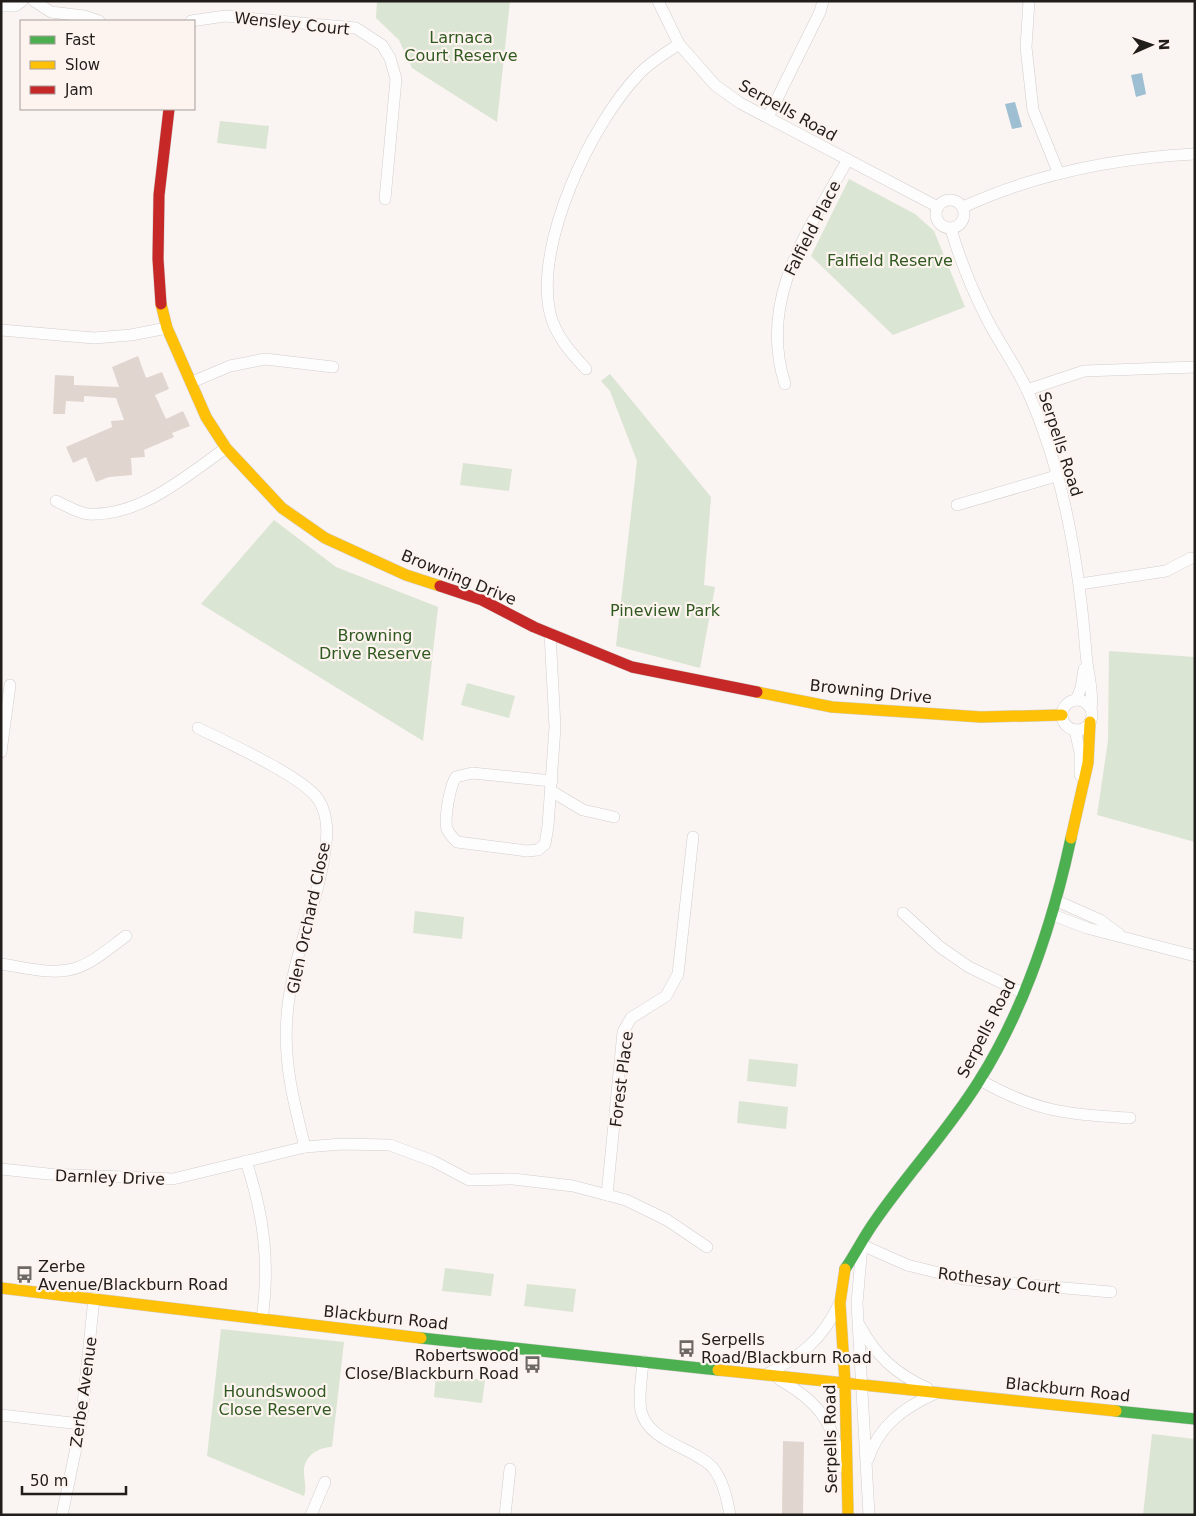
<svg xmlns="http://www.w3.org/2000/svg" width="1196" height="1516" font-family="'DejaVu Sans',sans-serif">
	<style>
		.green { fill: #dbe5d3 }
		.water { fill: #9ebfd2 }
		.building { fill: #e1d5cf }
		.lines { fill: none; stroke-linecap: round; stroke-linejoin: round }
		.street-casing { stroke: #d2cecc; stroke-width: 12 }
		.fast-casing { stroke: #d2cecc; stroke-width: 12 }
		.slow-casing { stroke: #d2cecc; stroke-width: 12 }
		.jam-casing { stroke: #d2cecc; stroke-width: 12 }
		.street { stroke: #fefdfd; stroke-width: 11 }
		.fast { stroke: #4caf50; stroke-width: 11 }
		.slow { stroke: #ffc107; stroke-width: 11 }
		.jam { stroke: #c62828; stroke-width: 11 }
		.labels { text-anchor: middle; stroke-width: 4.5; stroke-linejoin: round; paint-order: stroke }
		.street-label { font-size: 16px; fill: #201d1b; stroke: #fdf3ef }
		.park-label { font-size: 16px; fill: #305920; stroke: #fdf3ef }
		.poi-label { font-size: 16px; fill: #201d1b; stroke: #fdf3ef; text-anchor: start }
	</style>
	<rect width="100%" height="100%" fill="#faf4f2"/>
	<g class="green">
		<polygon points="377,1 510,1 497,122 412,68 399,40 376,18"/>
		<polygon points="220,121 269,126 266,149 217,143"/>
		<polygon points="849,179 915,214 934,231 965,307 893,335 811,256"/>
		<polygon points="610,374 711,497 704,585 715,587 700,668 616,646 637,461 610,391 601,381"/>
		<polygon points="463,463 512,469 509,491 460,485"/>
		<polygon points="274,520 336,567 438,607 423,741 201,604"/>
		<polygon points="1109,651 1195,657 1195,842 1097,815 1108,741"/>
		<polygon points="467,683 515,696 509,718 461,705"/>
		<polygon points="415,911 464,917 462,939 413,933"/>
		<polygon points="749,1059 798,1064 796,1087 747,1081"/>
		<polygon points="739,1101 788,1107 786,1129 737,1123"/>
		<polygon points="445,1268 494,1274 491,1296 442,1291"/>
		<polygon points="527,1284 576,1289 573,1312 524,1306"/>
		<path d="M 221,1329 L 344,1342 L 332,1447 C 318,1447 303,1457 304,1472 C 304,1482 307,1486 304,1496 L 207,1456 Z"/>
		<polygon points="436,1375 485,1380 482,1403 434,1397"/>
		<polygon points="1152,1434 1195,1439 1195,1515 1143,1515"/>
	</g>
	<g class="water">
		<polygon points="1142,73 1146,94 1136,97 1131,75"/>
		<polygon points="1015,102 1022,127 1012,129 1005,104"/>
	</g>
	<g class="building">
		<polygon points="138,356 146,378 162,372 169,389 155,395 166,419 183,411 190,426 172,433 174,437 144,450 145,457 131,458 132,475 109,477 96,482 86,457 73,463 66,447 112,427 111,421 124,420 116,398 84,396 84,402 66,401 65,414 53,414 55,375 74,376 74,385 119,387 112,367"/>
		<polygon points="783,1441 804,1442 803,1515 782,1515"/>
	</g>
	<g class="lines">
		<defs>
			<g id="street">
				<polyline points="34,1 51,12 84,16 99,21"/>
				<polyline points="658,1 679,44 715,85 740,103 938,207"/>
				<polyline points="1029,1 1026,47 1033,110 1059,174"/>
				<polyline points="1,6 15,6 22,1"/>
				<polyline points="191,21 225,16 356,28 382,45 390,58 396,79 385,199"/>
				<polyline points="768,117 820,12 823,1"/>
				<circle cx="950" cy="214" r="14"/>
				<path d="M 963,207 C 1035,174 1116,158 1195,154"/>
				<path d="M 951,229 C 960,260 973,292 988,321 C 1000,344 1016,366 1027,390 C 1064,472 1079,564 1086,653 C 1087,672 1094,690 1091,709"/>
				<polyline points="1,330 94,338 131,335 167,328"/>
				<path d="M 586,369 C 571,353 555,335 550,313 C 534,243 592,123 639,74 C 650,62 666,53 679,44"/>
				<polyline points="192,382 230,366 265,359 333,367"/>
				<path d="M 785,384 C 758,300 807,232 847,161"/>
				<polyline points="1027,390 1084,371 1195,367"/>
				<path d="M 56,501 C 65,505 78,513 88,514 C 140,517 186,476 226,448"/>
				<polyline points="957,505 1056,476"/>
				<polyline points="1080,584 1166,571 1191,558"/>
				<path d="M 550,633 L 555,727 L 548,826 L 545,844 L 538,850 L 527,851 L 457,842 C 453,838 449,834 447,829 C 444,819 450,785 456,777 L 472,773 L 552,781"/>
				<polyline points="1076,700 1081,688 1084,669"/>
				<circle cx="1077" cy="715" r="15"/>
				<path d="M 198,728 C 226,742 302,776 318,799 C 326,811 328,828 326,843 C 320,900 291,958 287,1016 C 283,1061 294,1104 305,1147"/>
				<polyline points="1075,730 1080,752 1080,775"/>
				<polyline points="1,752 10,685"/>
				<polyline points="551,791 583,810 614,817"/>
				<polyline points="1057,901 1100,920 1119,934"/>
				<polyline points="903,913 940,947 969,967 1023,993"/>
				<polyline points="1053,915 1087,928 1195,956"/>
				<path d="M 1,964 C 22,967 47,974 68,970 C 89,967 109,948 126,936"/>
				<path d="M 980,1080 C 1036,1112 1066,1114 1130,1118"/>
				<path d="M 246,1161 C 264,1216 270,1262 262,1320"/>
				<polyline points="1,1169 48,1174 173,1179 305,1147 342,1144 390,1145 433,1161 469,1180 513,1179 573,1186 626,1200 667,1220 707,1247"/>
				<polyline points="607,1195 623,1032 631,1018 666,996 678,974 693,837"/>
				<path d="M 860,1326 C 876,1356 896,1374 927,1388"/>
				<path d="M 643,1361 C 642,1377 638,1396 641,1411 C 649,1443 694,1447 713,1468 C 723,1480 727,1499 730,1515"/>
				<path d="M 767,1374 C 802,1355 822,1340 839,1304"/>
				<path d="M 780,1380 C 819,1402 834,1423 841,1467"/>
				<polyline points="1,1415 81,1424"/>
				<path d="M 868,1459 C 879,1426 903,1408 934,1394"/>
				<polyline points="62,1515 81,1424 94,1298"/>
				<polyline points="311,1515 325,1482"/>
				<polyline points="505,1515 510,1469"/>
				<polyline points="869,1515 857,1303 862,1245 907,1265 963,1279 1111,1292"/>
			</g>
			<g id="fast">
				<path d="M 845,1269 C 856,1253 864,1236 875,1221 C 908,1173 948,1131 979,1081 C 1025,1008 1053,922 1071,838"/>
				<polyline points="421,1338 718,1370"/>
				<polyline points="1116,1411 1195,1419"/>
			</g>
			<g id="slow">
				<polyline points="161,304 167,328 206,417 226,448 282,508 325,538 406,575 440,586"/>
				<polyline points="757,692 832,707 981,717 1062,715"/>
				<polyline points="1071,838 1088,763 1090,722"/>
				<polyline points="845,1269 840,1303 845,1382 848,1515"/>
				<polyline points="1,1288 421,1338"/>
				<polyline points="718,1370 1116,1411"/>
			</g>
			<g id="jam">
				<polyline points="161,304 158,259 159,195 169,109"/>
				<polyline points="440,586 482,600 534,627 632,667 757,692"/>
			</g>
		</defs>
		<use href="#street" class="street-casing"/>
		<use href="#fast" class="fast-casing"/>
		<use href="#slow" class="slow-casing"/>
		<use href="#jam" class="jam-casing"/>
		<use href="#street" class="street"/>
		<use href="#fast" class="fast"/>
		<use href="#slow" class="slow"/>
		<use href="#jam" class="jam"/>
	</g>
	<defs>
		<symbol id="bus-bare" viewBox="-9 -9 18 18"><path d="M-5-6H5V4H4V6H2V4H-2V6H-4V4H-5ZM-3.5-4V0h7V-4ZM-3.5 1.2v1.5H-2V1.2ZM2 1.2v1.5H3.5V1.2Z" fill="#6c6866" stroke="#fdf3ef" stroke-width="2.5" paint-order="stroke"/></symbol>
	</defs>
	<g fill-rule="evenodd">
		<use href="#bus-bare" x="12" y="1262" width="25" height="25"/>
		<use href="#bus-bare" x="674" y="1336" width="25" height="25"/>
		<use href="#bus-bare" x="520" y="1352" width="25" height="25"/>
	</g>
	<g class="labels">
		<g class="street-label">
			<text transform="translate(292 23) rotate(6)" y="6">Wensley Court</text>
			<text transform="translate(788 110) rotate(29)" y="6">Serpells Road</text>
			<text transform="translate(812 228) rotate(-63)" y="6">Falfield Place</text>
			<text transform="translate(1061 444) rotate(72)" y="6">Serpells Road</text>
			<text transform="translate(459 577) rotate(22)" y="6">Browning Drive</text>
			<text transform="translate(871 691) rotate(6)" y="6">Browning Drive</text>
			<text transform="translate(308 918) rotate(-78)" y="6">Glen Orchard Close</text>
			<text transform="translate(986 1028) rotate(-63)" y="6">Serpells Road</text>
			<text transform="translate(621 1079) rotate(-83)" y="6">Forest Place</text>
			<text transform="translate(110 1177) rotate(2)" y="6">Darnley Drive</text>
			<text transform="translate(999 1280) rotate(7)" y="6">Rothesay Court</text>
			<text transform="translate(386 1317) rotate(6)" y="6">Blackburn Road</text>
			<text transform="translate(1068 1389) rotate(6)" y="6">Blackburn Road</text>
			<text transform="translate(83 1392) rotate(-82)" y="6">Zerbe Avenue</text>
			<text transform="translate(830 1439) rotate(-91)" y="6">Serpells Road</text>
		</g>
		<g class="park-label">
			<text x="461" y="43">Larnaca<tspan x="461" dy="18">Court Reserve</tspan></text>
			<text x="890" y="266">Falfield Reserve</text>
			<text x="665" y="616">Pineview Park</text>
			<text x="375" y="641">Browning<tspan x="375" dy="18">Drive Reserve</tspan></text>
			<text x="275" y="1397">Houndswood<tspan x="275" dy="18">Close Reserve</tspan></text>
		</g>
		<g class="poi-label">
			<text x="38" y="1272">Zerbe<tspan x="38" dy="18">Avenue/Blackburn Road</tspan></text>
			<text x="701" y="1345">Serpells<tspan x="701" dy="18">Road/Blackburn Road</tspan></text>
			<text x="519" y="1361" text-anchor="end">Robertswood<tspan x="519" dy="18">Close/Blackburn Road</tspan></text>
		</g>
	</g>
	<rect width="1196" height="1516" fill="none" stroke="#201d1b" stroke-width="5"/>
	<rect x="20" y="20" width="175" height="90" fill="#fdf3ef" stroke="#a59d9a"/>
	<rect x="30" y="36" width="25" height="8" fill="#4caf50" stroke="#a59d9a"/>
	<text x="65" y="45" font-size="15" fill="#201d1b">Fast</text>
	<rect x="30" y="61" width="25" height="8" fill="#ffc107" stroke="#a59d9a"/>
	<text x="65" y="70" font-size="15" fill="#201d1b">Slow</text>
	<rect x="30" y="86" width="25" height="8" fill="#c62828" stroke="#a59d9a"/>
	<text x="65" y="95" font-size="15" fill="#201d1b">Jam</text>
	<g transform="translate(1151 45) rotate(88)" stroke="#fdf3ef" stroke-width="4" paint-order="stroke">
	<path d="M0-4L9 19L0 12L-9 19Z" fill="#201d1b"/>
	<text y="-8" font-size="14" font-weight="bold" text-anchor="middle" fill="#201d1b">N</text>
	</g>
	<path d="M22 1486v8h104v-8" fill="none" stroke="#201d1b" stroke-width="2.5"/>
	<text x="30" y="1486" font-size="15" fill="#201d1b" stroke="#fdf3ef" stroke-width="4" paint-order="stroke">50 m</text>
</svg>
